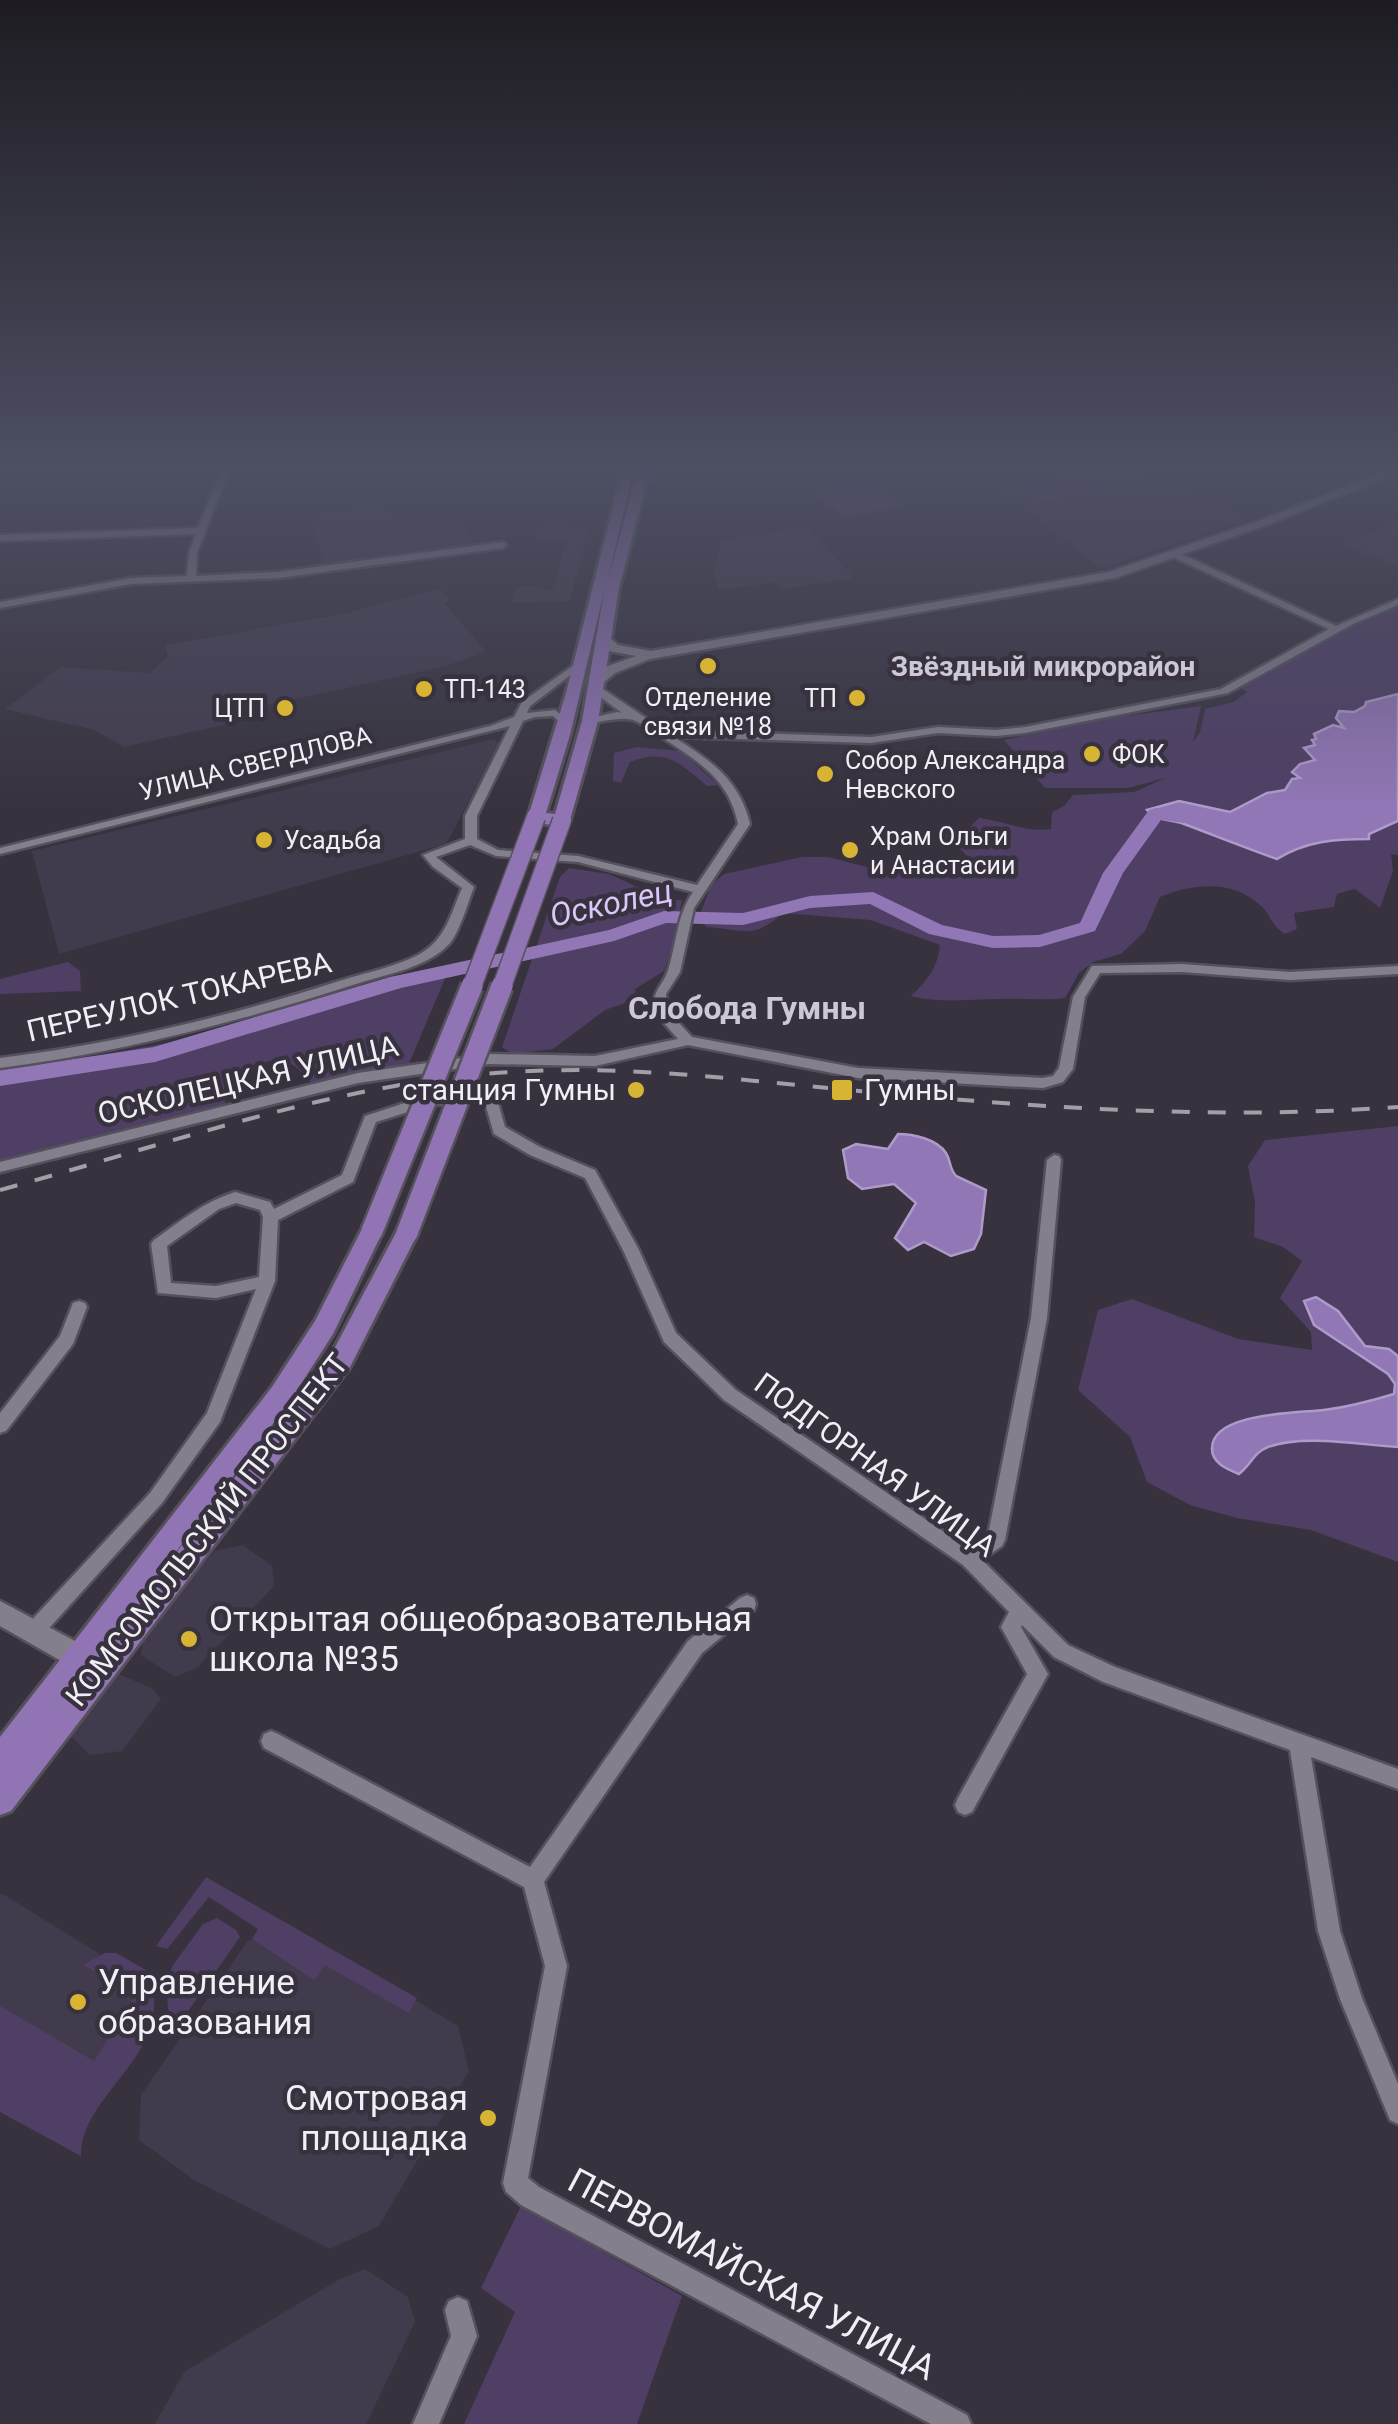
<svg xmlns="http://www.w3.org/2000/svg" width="1398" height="2424" font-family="Roboto,sans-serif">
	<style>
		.built { fill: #423b4d }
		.green { fill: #4f3f65 }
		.water { fill: #9277b6; stroke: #ae9bc9; stroke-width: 2.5 }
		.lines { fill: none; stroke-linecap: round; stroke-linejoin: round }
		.river { fill: #9277b6; fill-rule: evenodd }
		.street-casing { stroke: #55515b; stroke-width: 5 }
		.secondary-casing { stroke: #55515b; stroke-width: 5 }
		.primary-casing { stroke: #55515b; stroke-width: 6 }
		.street { fill: #847f8d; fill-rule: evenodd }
		.secondary { fill: #847f8d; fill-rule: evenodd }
		.primary { fill: #9174b4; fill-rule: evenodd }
		.rail { stroke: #a29fa8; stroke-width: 4; stroke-dasharray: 18 18; stroke-linecap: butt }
		.primary-bridge-far1-casing { stroke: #55515b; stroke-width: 21; stroke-linecap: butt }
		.primary-bridge-casing { stroke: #55515b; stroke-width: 26; stroke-linecap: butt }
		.primary-bridge-far1 { stroke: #9174b4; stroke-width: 18 }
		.primary-bridge { stroke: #9174b4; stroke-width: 21 }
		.poi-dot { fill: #d7b434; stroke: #37323e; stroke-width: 4 }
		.labels { text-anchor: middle; stroke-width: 9; stroke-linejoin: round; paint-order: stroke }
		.far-poi-label { font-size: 25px; fill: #f1eef6; stroke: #37323e; text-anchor: start }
		.far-street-label { font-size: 25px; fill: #f1eef6; stroke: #37323e }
		.far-neighbourhood-label { font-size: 28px; font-weight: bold; fill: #cdc7d6; stroke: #37323e }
		.street-label { font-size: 30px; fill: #f1eef6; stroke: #37323e }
		.poi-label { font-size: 30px; fill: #f1eef6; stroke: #37323e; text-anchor: end }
		.water-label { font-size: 32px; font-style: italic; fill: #dbc6fb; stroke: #37323e }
		.neighbourhood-label { font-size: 32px; font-weight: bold; fill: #cdc7d6; stroke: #37323e }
		.near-poi-label { font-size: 35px; fill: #f1eef6; stroke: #37323e; text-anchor: start }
		.near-street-label { font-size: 35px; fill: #f1eef6; stroke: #37323e }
	</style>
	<rect width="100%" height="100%" fill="#37323e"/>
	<g class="built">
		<polygon points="1078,468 1136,468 1252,518 1101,569 1001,490"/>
		<polygon points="365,508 392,512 394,518 461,519 475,546 324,566 310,516"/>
		<polygon points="1398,522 1398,567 1344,544 1347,542"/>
		<polygon points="547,525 588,529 570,601 517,603 512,601 516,589 523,585 552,590 568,539 539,541 533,537 539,527"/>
		<polygon points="806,527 854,578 781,589 774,582 719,590 713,575 721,540"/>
		<polygon points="440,589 450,600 444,603 485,650 483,653 446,666 260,707 264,716 124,747 94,730 5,709 61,667 149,673 168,657 165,645 343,614"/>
		<polygon points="494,739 500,745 446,844 59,954 32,851"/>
		<polygon points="243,1545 272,1566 274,1586 198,1667 175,1677 141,1655 144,1630 215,1551"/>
		<polygon points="119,1674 153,1689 161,1699 122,1751 90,1755 70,1736 69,1718 103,1678"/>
		<polygon points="3,1894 154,1988 153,2010 109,2078 0,2099 0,1895"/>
		<polygon points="285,1922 458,2026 469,2071 379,2226 330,2249 194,2180 139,2140 141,2095 247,1942"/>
		<polygon points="365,2269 408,2297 415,2322 366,2424 155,2424 184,2372 340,2279"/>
	</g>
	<g class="green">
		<polygon points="1070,473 1090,473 1103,480 1103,484 1047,502 1023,494 1030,487"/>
		<polygon points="880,485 900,506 845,518 813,493"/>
		<path d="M 1398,606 L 1398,694 L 1366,701 L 1366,706 L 1349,713 L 1343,721 L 1345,728 L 1316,739 L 1313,748 L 1305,748 L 1315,760 L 1285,790 L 1267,793 L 1230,812 L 1179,801 L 1148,810 C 1158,822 1171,819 1185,824 C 1216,837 1246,848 1277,859 C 1306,842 1335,839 1368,839 L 1369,834 L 1398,821 L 1398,855 L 1391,854 L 1393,871 L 1380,908 L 1355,889 L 1337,894 L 1334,907 L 1294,913 L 1297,929 L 1285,934 C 1269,924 1272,915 1260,905 C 1231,879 1193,884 1160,897 L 1145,931 L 1121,954 L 1093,962 L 1079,973 L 1065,998 C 1043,1001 1022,998 1000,999 C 969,999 941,1004 911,996 C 927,981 938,967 940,945 L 871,920 L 783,913 C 751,941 745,929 706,927 L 699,917 L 711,885 L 724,874 L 802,857 L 828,857 L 874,869 L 954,878 L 980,872 L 955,842 L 934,837 L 970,827 L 979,818 C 1005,821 1026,833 1051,829 L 1052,812 L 1064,806 L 1073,795 L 1134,792 L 1165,778 L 1128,788 L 1045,788 L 1004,740 L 1104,719 L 1201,706 L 1193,742 L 1200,732 L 1205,709 L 1234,702 L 1247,692 L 1240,687 L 1326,639 Z"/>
		<path d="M 637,747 L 681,751 L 718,785 L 707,786 C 680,763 666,748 630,762 L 621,783 L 613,781 L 614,753 Z"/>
		<polygon points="569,868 609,874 666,900 682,900 674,944 664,971 635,989 637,999 605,1010 553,1049 512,1054 502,1047 560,877"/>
		<polygon points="68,962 80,971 81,991 0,994 0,979"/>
		<path d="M 449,969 L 405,1073 L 316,1085 C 305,1080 305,1075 297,1068 C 277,1050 246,1070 224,1077 L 225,1104 L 220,1114 L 0,1175 L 0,1074 L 177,1041 L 294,1012 L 402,976 Z"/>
		<polygon points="1398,1126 1398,1562 1311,1530 1237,1518 1190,1505 1147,1482 1130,1437 1078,1390 1098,1310 1132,1299 1238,1339 1312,1350 1311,1332 1280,1298 1302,1261 1283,1247 1254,1237 1255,1202 1248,1166 1265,1140"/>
		<polygon points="206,1877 417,1998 409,2013 325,1965 314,1980 252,1939 258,1929 209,1897 167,1949 156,1946"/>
		<polygon points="217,1918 236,1930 240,1937 184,2017 174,2024 169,2021 166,1983 173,1965 203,1924"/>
		<path d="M 105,1953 L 116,1953 L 146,1970 C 184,2050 79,2092 81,2156 L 0,2112 L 0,2006 L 94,2061 L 136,1995 L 83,1965 Z"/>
		<polygon points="521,2206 682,2296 637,2424 464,2424 515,2312 481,2288"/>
	</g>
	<g class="water">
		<path d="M 1398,694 L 1398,821 L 1369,834 L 1369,839 C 1335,839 1306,841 1277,859 C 1246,848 1216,836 1184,824 C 1171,819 1158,822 1147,810 L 1179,801 L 1230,812 L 1267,793 L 1285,790 L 1292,779 L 1300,778 L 1292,772 L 1300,764 L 1315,760 L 1304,748 L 1315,745 L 1312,740 L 1316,739 L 1314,734 L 1333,725 L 1344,728 L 1336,718 L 1339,711 L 1354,712 L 1365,706 L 1366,702 Z"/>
		<path d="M 898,1134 C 913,1134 937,1139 946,1153 C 951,1161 949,1168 956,1176 L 986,1190 L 981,1234 L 974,1249 L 951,1256 L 924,1242 L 908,1250 L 895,1238 L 916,1203 L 894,1184 L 862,1189 L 848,1178 L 843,1150 L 856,1144 L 888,1149 Z"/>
		<path d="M 1316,1297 L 1338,1311 L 1365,1346 L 1389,1349 L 1398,1356 L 1398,1447 C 1360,1445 1304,1434 1268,1447 C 1254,1452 1250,1466 1239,1474 C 1227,1469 1212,1463 1212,1449 C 1211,1412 1299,1413 1324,1410 C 1348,1407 1371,1401 1394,1394 L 1395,1384 L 1388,1374 L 1314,1325 L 1304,1301 Z"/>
	</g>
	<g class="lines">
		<polygon class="river" points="1156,808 1184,811 1193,817 1184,823 1161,820 1123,873 1095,931 1040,947 993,948 929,934 870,904 810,908 743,925 666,923 614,941 401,988 155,1062 0,1086 0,1070 154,1047 390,977 609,930 664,911 743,913 810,896 873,892 942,925 993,936 1039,935 1080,923 1103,873 1149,810"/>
		<defs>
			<g id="street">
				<polygon points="222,468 230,468 197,553 196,576 278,572 503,542 507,545 503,548 278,578 131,584 0,608 0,602 131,578 187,576 189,553 196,534 0,541 0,535 198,528"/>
				<path d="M 1173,553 L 1179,553 L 1336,626 L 1398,599 L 1398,605 L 1353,624 L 1228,693 L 1025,733 L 996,736 L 938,733 L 871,743 L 674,737 C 710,760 740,780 750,824 L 694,908 L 680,972 L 666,994 L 667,1010 L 692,1037 L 858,1068 L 1043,1078 L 1053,1076 L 1059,1068 L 1073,997 L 1092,966 L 1182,964 L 1290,972 L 1398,966 L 1398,974 L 1290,980 L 1182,972 L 1100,973 L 1085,997 L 1073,1069 L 1063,1082 L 1043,1088 L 858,1078 L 688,1045 L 595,1066 L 489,1064 L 358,1083 L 0,1172 L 0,1162 L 358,1073 L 489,1054 L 595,1056 L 678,1039 L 653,1011 C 654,985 663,988 669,967 C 677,940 677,915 693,892 L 578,862 L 496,856 L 470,845 L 436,857 L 474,887 C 468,902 460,931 450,943 C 429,967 388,974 359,983 C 241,1021 123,1052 0,1068 L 0,1058 C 115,1044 226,1017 336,982 C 361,974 403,965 423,952 C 446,938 452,911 462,888 L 433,867 L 423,855 L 465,839 L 465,816 L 510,726 L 0,854 L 0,848 L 490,726 L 514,717 L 522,702 L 578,662 L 581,663 L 581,667 L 530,706 L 527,713 L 555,710 L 573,724 L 564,726 L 553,716 L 535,717 L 523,721 L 477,816 L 477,839 L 498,850 L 578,856 L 697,885 L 738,824 C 729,779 698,761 661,737 C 653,732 643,723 633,720 C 618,716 602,723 586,723 L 586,719 L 617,712 L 622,713 L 592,691 L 592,687 L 600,687 L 664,730 L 871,737 L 938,727 L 996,730 L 1025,727 L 1221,689 L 1329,629 L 1173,557 Z"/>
				<path d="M 489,1090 L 496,1095 L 505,1127 L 540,1147 L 595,1170 L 639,1250 L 676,1333 L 736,1390 L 969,1549 L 988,1535 L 1031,1318 L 1047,1160 L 1054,1155 L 1059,1156 L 1061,1160 L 1047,1318 L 1005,1540 L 1002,1546 L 982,1560 L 1068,1645 L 1115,1667 L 1398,1769 L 1398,1789 L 1311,1757 L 1340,1931 L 1362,1998 L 1398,2084 L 1398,2124 L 1390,2120 L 1340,1999 L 1318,1931 L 1290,1750 L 1103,1682 L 1054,1657 L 1022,1625 L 1021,1627 L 1048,1674 L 972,1812 L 965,1815 L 958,1812 L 955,1805 L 958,1798 L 1027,1674 L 1001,1627 L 1009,1612 L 963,1565 L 724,1400 L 664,1342 L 623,1250 L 585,1178 L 530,1155 L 494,1134 L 484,1100 L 427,1106 L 376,1122 L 353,1182 L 278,1220 L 275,1281 L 220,1422 L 162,1503 L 42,1636 L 35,1639 L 28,1636 L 26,1630 L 28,1624 L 150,1493 L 207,1413 L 256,1289 L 216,1298 L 158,1293 L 151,1244 L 154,1240 C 180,1221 204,1202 235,1192 L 270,1202 L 274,1209 L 342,1175 L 365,1116 L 426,1096 ZM 236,1203 L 260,1210 L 263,1217 L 259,1277 L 216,1286 L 171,1283 L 167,1246 L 219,1209 Z"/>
				<polygon points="79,1301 85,1303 87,1307 73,1344 6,1431 0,1433 0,1413 60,1336 73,1303"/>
				<polygon points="747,1595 754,1598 756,1604 754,1610 702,1653 544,1882 567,1966 528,2178 539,2187 967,2415 971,2424 931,2424 521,2205 506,2192 503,2183 545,1966 524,1887 264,1748 261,1741 264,1734 271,1731 278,1734 530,1867 688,1641 740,1598"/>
				<polygon points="458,2297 467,2301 477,2336 439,2424 413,2424 451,2336 445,2310 449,2301"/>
			</g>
			<g id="secondary">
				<polygon points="1392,468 1398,468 1398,473 1272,523 1115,578 650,659 615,673 603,683 591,680 605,667 636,656 609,651 598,642 598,636 608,636 618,645 651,651 1109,572 1264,519"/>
				<polygon points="0,1601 88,1648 92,1657 88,1666 79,1669 70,1666 0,1626"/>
			</g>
			<g id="primary">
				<path d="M 617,468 L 632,476 L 607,583 L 634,483 L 648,468 L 658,471 L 646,484 L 619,588 L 598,721 L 570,820 C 561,828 537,825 528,817 L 566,693 L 619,483 L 620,477 L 613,471 ZM 604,592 L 582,721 L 555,814 L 546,813 L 570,735 Z"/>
				<polygon points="372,1222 380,1225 383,1231 333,1334 290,1401 148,1589 332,1353 399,1227 415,1227 418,1233 350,1367 11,1811 0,1815 0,1737 272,1387 315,1321 364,1225"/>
			</g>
		</defs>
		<use href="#street" class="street-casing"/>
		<use href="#secondary" class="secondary-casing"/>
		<use href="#primary" class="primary-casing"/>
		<use href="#street" class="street"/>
		<use href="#secondary" class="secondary"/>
		<use href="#primary" class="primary"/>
		<path class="rail" d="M 0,1190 C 174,1143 348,1078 530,1071 C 643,1066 757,1082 870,1092 C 1046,1108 1221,1120 1398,1107"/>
		<defs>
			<g id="primary-bridge-far1">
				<polyline points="471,989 536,817"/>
				<polyline points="501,989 562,820"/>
			</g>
			<g id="primary-bridge">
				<polyline points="372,1231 472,986"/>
				<polyline points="407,1233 502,986"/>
			</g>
		</defs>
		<use href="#primary-bridge-far1" class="primary-bridge-far1-casing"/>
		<use href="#primary-bridge" class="primary-bridge-casing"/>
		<use href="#primary-bridge-far1" class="primary-bridge-far1"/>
		<use href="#primary-bridge" class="primary-bridge"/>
	</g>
	<linearGradient id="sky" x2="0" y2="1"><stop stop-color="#1e1c22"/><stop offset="0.58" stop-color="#4d4f63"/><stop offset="1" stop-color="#4d4f63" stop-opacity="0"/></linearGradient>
	<rect width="1398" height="807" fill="url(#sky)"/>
	<g class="poi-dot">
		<circle cx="708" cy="666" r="10"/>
		<circle cx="424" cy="689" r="10"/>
		<circle cx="857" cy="698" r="10"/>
		<circle cx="285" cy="708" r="10"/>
		<circle cx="1092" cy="754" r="10"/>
		<circle cx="825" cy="774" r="10"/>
		<circle cx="264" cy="840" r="10"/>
		<circle cx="850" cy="850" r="10"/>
		<circle cx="636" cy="1090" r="10"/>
		<rect x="830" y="1078" width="24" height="24" rx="5"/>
		<circle cx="189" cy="1639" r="10"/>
		<circle cx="78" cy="2002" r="10"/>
		<circle cx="488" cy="2118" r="10"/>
	</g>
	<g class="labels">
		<g class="far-poi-label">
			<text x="444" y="698">ТП-143</text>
			<text x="708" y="706" text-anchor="middle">Отделение<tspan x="708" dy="29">связи №18</tspan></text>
			<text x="837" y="707" text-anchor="end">ТП</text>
			<text x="265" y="717" text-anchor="end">ЦТП</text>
			<text x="1112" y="763">ФОК</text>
			<text x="845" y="769">Собор Александра<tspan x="845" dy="29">Невского</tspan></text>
			<text x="870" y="845">Храм Ольги<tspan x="870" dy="29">и Анастасии</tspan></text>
			<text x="284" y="849">Усадьба</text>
		</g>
		<g class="far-street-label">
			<text transform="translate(255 763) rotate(-14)" y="9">УЛИЦА СВЕРДЛОВА</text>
		</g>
		<g class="far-neighbourhood-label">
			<text x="1043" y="676">Звёздный микрорайон</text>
		</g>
		<g class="street-label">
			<text transform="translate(179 997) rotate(-13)" y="10">ПЕРЕУЛОК ТОКАРЕВА</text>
			<text transform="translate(248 1080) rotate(-13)" y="10">ОСКОЛЕЦКАЯ УЛИЦА</text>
			<text transform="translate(875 1465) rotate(36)" y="10">ПОДГОРНАЯ УЛИЦА</text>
			<text transform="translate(207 1530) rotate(-52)" y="10">КОМСОМОЛЬСКИЙ ПРОСПЕКТ</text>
		</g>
		<g class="poi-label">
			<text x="616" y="1100">станция Гумны</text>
			<text x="864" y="1100" text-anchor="start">Гумны</text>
		</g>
		<g class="water-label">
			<text transform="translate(611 903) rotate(-12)" y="11">Осколец</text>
		</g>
		<g class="neighbourhood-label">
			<text x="747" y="1019">Слобода Гумны</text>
		</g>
		<g class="near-poi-label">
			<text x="209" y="1631">Открытая общеобразовательная<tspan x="209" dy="40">школа №35</tspan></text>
			<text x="98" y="1994">Управление<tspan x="98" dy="40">образования</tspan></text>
			<text x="468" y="2110" text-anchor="end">Смотровая<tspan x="468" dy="40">площадка</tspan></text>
		</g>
		<g class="near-street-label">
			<text transform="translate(752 2274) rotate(28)" y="12">ПЕРВОМАЙСКАЯ УЛИЦА</text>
		</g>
	</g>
</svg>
